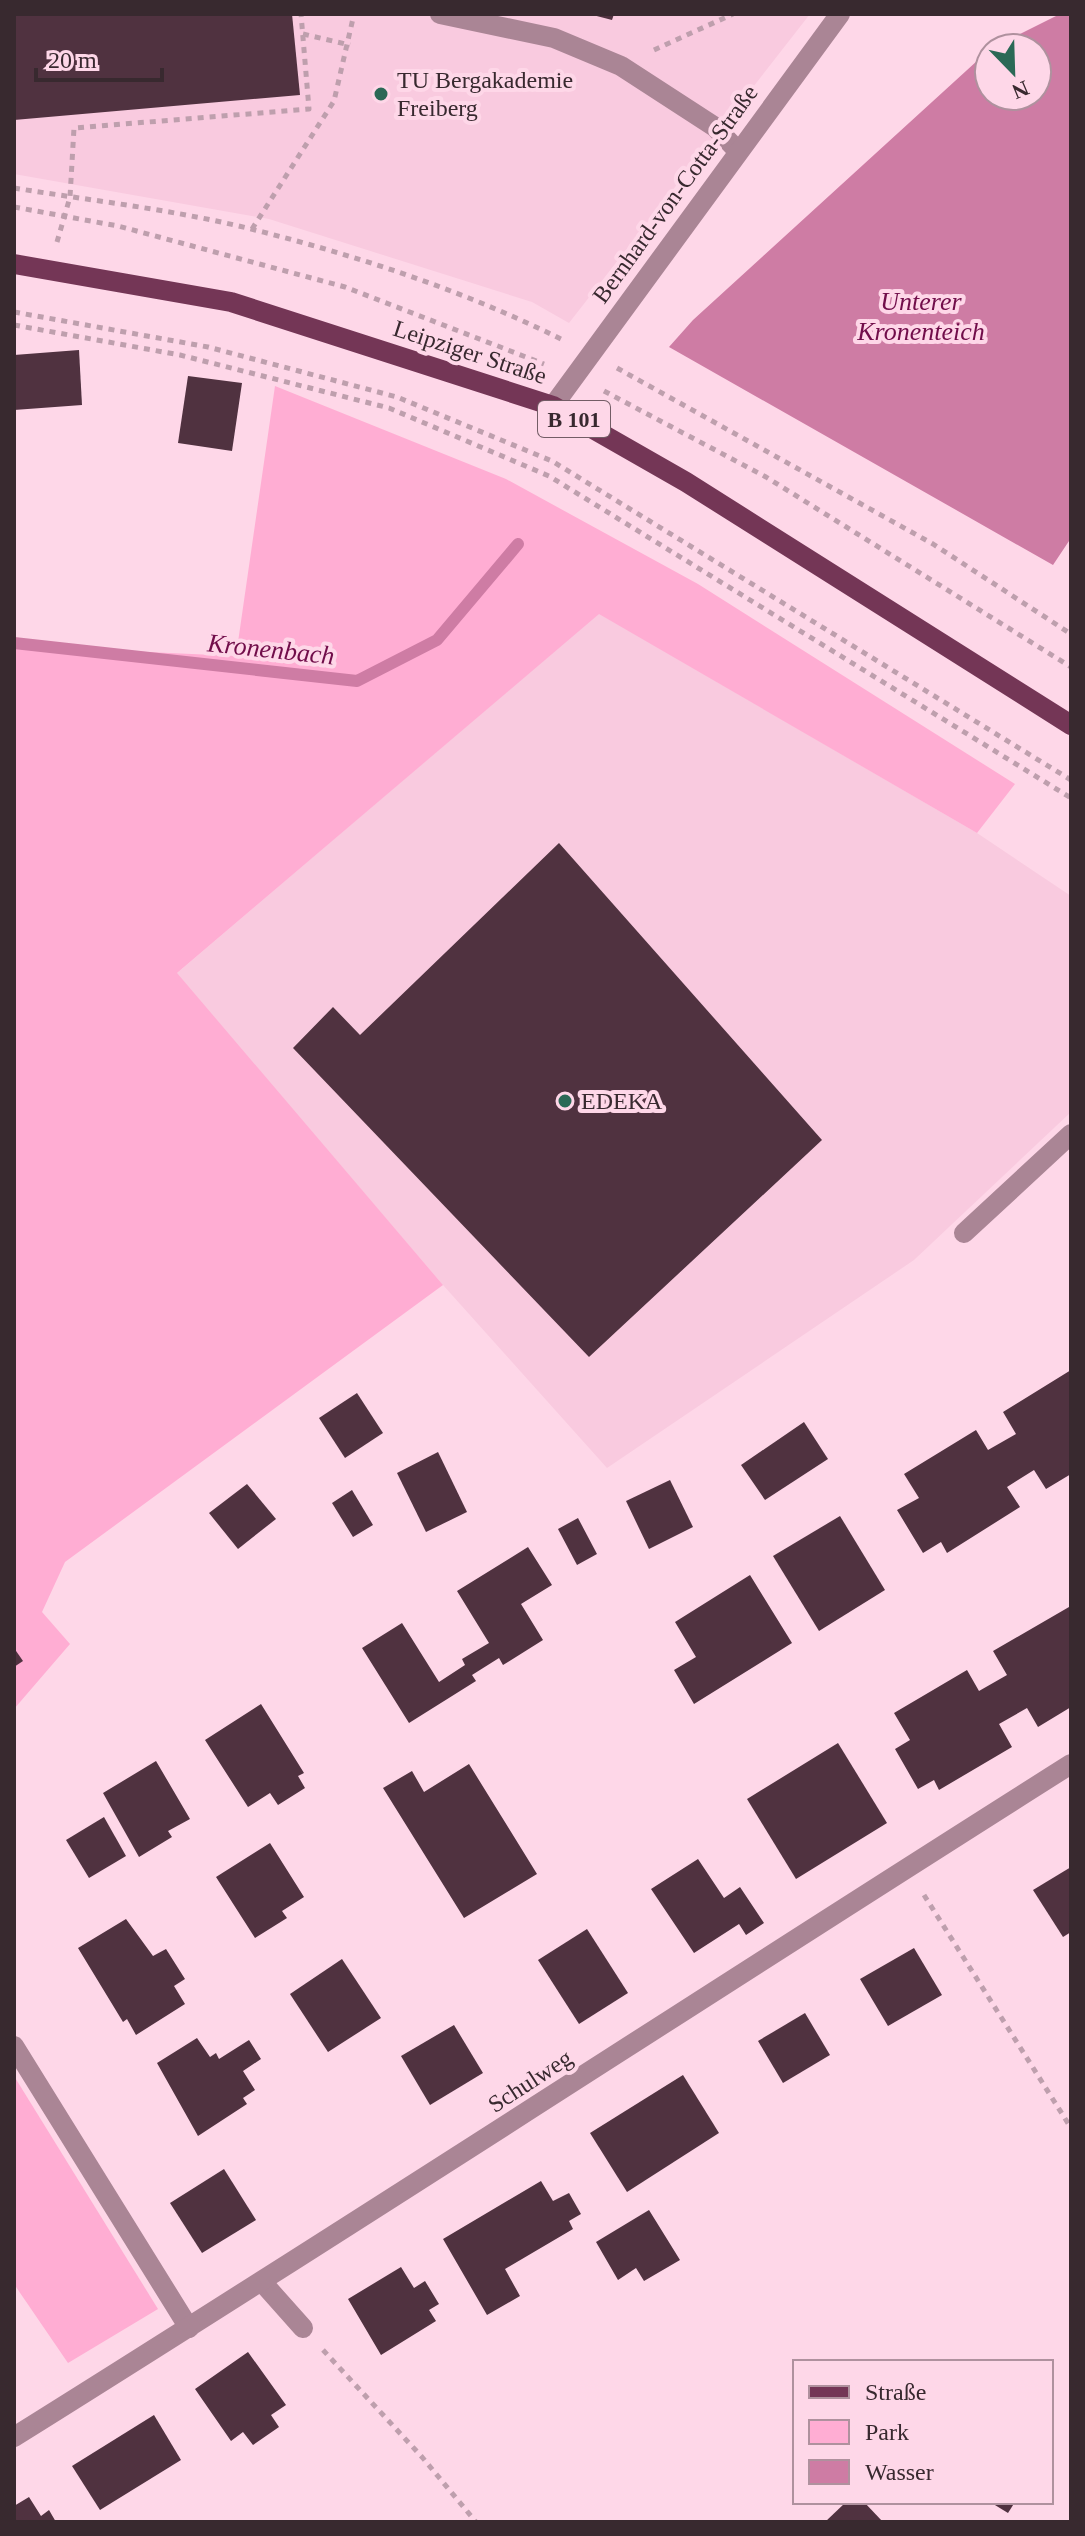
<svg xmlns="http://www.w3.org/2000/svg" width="1085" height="2536" font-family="'Times New Roman',serif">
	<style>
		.built { fill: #f9cadf }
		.green { fill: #ffadd3 }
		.water { fill: #ce7ca4 }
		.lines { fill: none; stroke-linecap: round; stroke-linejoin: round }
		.stream { stroke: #ce7ca4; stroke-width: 12 }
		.building { fill: #503240 }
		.path { stroke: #be9fad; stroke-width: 5; stroke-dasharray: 6 6; stroke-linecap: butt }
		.minor { stroke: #aa8595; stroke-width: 20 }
		.major { stroke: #743656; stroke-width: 20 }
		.poi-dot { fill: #2b6956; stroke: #fed7e8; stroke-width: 3 }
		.labels { text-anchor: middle; stroke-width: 8; stroke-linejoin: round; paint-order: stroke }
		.shield { fill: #fed7e8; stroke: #735d66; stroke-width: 2 }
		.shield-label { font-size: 22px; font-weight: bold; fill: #38292f }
		.poi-label { font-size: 24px; fill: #38292f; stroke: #fed7e8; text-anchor: start }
		.street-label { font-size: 24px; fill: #38292f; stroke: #fed7e8 }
		.water-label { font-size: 26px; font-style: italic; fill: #710d4a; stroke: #fed7e8 }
	</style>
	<rect width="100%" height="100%" fill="#fed7e8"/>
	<g class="built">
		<polygon points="14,14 810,14 569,323 532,302 269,219 14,174"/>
		<polygon points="599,613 977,833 1071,896 1071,1112 914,1260 607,1468 443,1285 176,974"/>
	</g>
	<g class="green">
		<polygon points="275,386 506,479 698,584 1015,784 977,833 599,614 177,973 443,1285 65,1562 42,1612 70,1644 14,1709 14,646 236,656"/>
		<polygon points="14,2076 158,2309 68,2363 14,2284"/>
	</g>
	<polygon class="water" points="1060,14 1071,14 1071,538 1053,565 669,347 693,320 989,50 989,96 1037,96 1037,48 992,48"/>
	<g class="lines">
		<polyline class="stream" points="14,643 357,681 437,640 518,544"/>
	</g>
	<g class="building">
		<polygon points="14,14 292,14 300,95 14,120"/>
		<polygon points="589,14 614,14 612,20"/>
		<polygon points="79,350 82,405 14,410 14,355"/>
		<polygon points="188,376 242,383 232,451 178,443"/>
		<polygon points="559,843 822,1140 589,1357 293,1048 333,1007 360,1035"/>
		<polygon points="1071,1370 1071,1474 1046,1489 1034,1470 1007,1487 1020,1507 947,1553 941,1542 923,1553 897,1510 919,1498 904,1474 976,1430 988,1450 1016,1434 1003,1412"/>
		<polygon points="357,1393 383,1433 345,1458 319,1418"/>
		<polygon points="804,1422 828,1459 765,1500 741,1465"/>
		<polygon points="438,1452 467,1512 426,1532 397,1473"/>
		<polygon points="670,1480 693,1527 649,1549 626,1501"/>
		<polygon points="247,1484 276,1519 238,1549 209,1513"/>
		<polygon points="352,1490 373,1525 353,1537 332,1503"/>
		<polygon points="840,1516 885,1590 819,1631 773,1556"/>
		<polygon points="578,1518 597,1554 577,1565 558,1529"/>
		<polygon points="528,1547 552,1585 521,1604 543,1640 503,1665 499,1658 472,1675 476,1681 409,1723 362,1648 402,1623 439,1682 465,1665 462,1659 489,1643 457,1591"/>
		<polygon points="750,1575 792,1643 694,1704 674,1670 696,1657 675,1622"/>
		<polygon points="1069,1607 1071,1707 1038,1727 1027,1708 999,1724 1012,1747 939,1790 934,1780 918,1789 895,1749 910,1740 894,1713 967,1670 979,1691 1007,1675 993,1651"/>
		<polygon points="14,1648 23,1661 14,1667"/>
		<polygon points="261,1704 304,1773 298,1776 305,1788 278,1805 270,1793 248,1807 205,1740"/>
		<polygon points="838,1743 887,1823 796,1879 747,1799"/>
		<polygon points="156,1761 190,1819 168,1831 172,1837 139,1857 103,1793"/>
		<polygon points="469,1764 537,1874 464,1918 383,1788 412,1771 424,1792"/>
		<polygon points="104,1817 126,1856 89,1878 66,1840"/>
		<polygon points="270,1843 304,1897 282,1911 287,1918 255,1938 216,1877"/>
		<polygon points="698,1859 724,1898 740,1887 764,1923 746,1935 739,1924 694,1953 651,1889"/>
		<polygon points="1071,1867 1071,1932 1063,1937 1033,1890"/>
		<polygon points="126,1919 153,1956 166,1949 185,1979 174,1986 185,2004 136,2035 127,2019 123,2022 78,1948"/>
		<polygon points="587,1929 628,1993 579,2024 538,1960"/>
		<polygon points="914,1948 942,1995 888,2026 860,1979"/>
		<polygon points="342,1959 381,2018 328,2052 290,1994"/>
		<polygon points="805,2013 830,2055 783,2083 758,2041"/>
		<polygon points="454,2025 483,2073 430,2105 401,2056"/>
		<polygon points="197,2038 210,2057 216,2053 219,2059 249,2040 261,2059 243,2071 255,2090 243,2098 247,2104 198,2136 157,2063"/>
		<polygon points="683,2075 719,2133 627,2192 590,2133"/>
		<polygon points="224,2169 256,2220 202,2253 170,2203"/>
		<polygon points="541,2181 553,2201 569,2193 581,2214 569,2221 573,2229 505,2269 520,2296 487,2315 443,2239"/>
		<polygon points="649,2210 680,2260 644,2281 636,2268 618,2280 596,2242"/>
		<polygon points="401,2267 414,2288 425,2281 439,2304 429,2310 436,2321 381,2355 348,2299"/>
		<polygon points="248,2352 286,2405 271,2415 279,2427 253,2445 243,2432 231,2441 195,2389"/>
		<polygon points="154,2415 181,2460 100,2510 72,2466"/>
		<polygon points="29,2497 41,2516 49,2510 56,2522 14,2522 14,2506"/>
		<polygon points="846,2502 864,2502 883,2522 825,2522"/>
		<polygon points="990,2502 1015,2502 1008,2513"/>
	</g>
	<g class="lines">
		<g class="path">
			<polyline points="303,34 350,45"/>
			<polyline points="654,50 733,14"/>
			<path d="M 14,188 C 94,201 177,210 255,230 C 362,257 467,292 565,341"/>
			<polyline points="14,207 118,226 345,287 544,364"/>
			<polyline points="252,229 334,101 354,14"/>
			<polyline points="57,242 70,197 74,128 309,109 301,14"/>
			<polyline points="14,312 208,347 397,397 552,461 1071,780"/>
			<polyline points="14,325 180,355 389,408 549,476 1071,798"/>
			<polyline points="617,368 933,544 1071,634"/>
			<polyline points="604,391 766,477 1071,667"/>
			<polyline points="924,1895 1071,2128"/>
			<polyline points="323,2350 422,2457 476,2522"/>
		</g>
		<g class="minor">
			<polyline points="440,14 554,38 621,66 715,127 737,150"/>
			<polyline points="553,406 840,14"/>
			<polyline points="964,1233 1071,1134"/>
			<polyline points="14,2046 189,2328"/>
			<polyline points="263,2283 303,2328"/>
			<path d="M 14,2437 C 368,2216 718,1987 1071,1764"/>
		</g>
		<polyline class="major" points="14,264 231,302 553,406 686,482 1071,725"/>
	</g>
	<g class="poi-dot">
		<circle cx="381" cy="94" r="8"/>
		<circle cx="565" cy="1101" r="8"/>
	</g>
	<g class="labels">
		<rect class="shield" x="538" y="401" width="72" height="36" rx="6"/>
		<g class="shield-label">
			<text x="574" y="427">B 101</text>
		</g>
		<g class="poi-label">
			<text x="397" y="88">TU Bergakademie<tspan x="397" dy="28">Freiberg</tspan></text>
			<text x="581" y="1109">EDEKA</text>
		</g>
		<g class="street-label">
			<text transform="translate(675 194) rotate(-54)" y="8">Bernhard-von-Cotta-Straße</text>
			<text transform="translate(470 352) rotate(18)" y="8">Leipziger Straße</text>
			<text transform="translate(530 2081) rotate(-33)" y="8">Schulweg</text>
		</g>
		<g class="water-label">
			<text x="921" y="310">Unterer<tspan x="921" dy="30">Kronenteich</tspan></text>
			<text transform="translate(271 649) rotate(6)" y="9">Kronenbach</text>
		</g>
	</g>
	<rect width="1085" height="2536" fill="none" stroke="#38292f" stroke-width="32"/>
	<rect x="793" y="2360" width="260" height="144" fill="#fed7e8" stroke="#af919e" stroke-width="2"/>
	<rect x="809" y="2386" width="40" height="12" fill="#743656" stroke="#af919e" stroke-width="2"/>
	<text x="865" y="2400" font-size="24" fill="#38292f">Straße</text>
	<rect x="809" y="2420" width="40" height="24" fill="#ffadd3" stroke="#af919e" stroke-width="2"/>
	<text x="865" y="2440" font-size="24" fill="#38292f">Park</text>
	<rect x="809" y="2460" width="40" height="24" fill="#ce7ca4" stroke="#af919e" stroke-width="2"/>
	<text x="865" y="2480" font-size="24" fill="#38292f">Wasser</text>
	<g transform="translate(1013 72) rotate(157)"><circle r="38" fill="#fed7e8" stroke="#af919e" stroke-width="2"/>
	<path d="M0-6L14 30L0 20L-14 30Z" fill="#2b6956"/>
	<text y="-12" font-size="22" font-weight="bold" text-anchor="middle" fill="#38292f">N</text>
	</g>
	<path d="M36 68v12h126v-12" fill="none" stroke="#38292f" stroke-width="4"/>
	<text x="48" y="68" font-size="24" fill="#38292f" stroke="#fed7e8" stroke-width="6" paint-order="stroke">20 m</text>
</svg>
